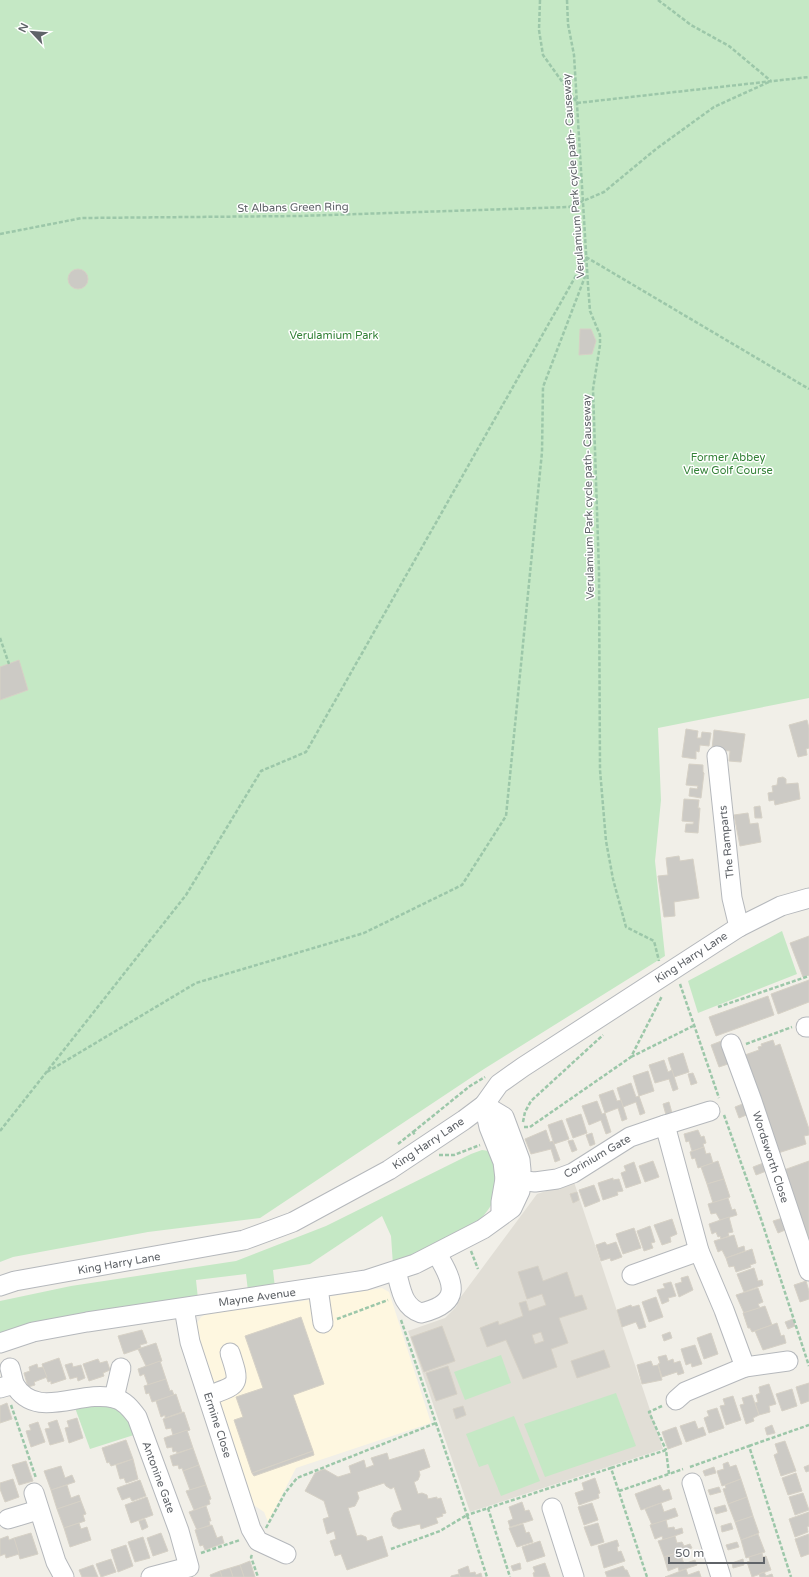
<svg xmlns="http://www.w3.org/2000/svg" width="809" height="1577" font-family="'Varela Round',sans-serif">
	<style>
		.commercial { fill: #fef7e0 }
		.education { fill: #e1ded6 }
		.green { fill: #c5e8c5 }
		.building { fill: #cccac5; stroke: #d6d1c6; fill-rule: evenodd }
		.lines { fill: none; stroke-linecap: round; stroke-linejoin: round }
		.minor-casing { stroke: #b5b8bc; stroke-width: 21 }
		.path { stroke: #9cc7a9; stroke-width: 2.5; stroke-dasharray: 4 2; stroke-linecap: butt }
		.minor { stroke: #fff; stroke-width: 19 }
		.labels { text-anchor: middle; stroke-width: 3; stroke-linejoin: round; paint-order: stroke }
		.street-label { font-size: 11px; fill: #5f6368; stroke: #fff }
		.park-label { font-size: 11px; fill: #348238; stroke: #fff }
	</style>
	<rect width="100%" height="100%" fill="#f1efe8"/>
	<polygon class="commercial" points="382,1288 389,1292 431,1423 296,1468 268,1522 264,1512 249,1502 195,1326 201,1317 208,1313 296,1302"/>
	<polygon class="education" points="574,1182 663,1449 470,1512 408,1331 445,1318 456,1307 460,1298 537,1194"/>
	<g class="green">
		<polygon points="0,0 809,0 809,698 658,728 661,800 655,861 665,956 484,1069 260,1218 148,1232 13,1257 0,1262"/>
		<polygon points="782,931 797,974 698,1013 688,981"/>
		<path d="M 482,1150 L 489,1151 C 492,1159 499,1169 499,1178 C 500,1193 489,1212 477,1222 L 393,1265 L 391,1236 L 382,1216 L 310,1264 L 273,1270 L 275,1288 L 248,1291 L 246,1274 L 196,1280 L 198,1299 L 0,1334 L 0,1301 L 71,1286 L 236,1261 L 326,1226 L 471,1154 Z"/>
		<polygon points="501,1355 511,1383 465,1400 454,1372"/>
		<polygon points="616,1393 636,1446 545,1477 524,1424"/>
		<polygon points="74,1405 119,1407 137,1434 90,1449"/>
		<polygon points="514,1416 540,1481 501,1496 488,1464 479,1467 466,1434"/>
	</g>
	<g class="building">
		<circle cx="78" cy="279" r="10"/>
		<polygon points="580,329 591,329 596,341 592,354 579,355"/>
		<polygon points="19,660 28,690 0,700 0,667"/>
		<polygon points="807,720 809,728 809,748 806,749 807,755 798,757 789,725"/>
		<polygon points="686,729 698,731 697,738 701,738 702,732 711,733 709,746 700,745 699,752 696,751 696,759 682,757"/>
		<polygon points="714,730 745,734 741,762 729,761 730,751 712,749"/>
		<polygon points="689,764 703,765 703,772 704,773 701,798 689,796 690,788 697,789 698,786 686,785"/>
		<polygon points="783,777 786,779 786,784 798,783 800,799 775,805 774,800 769,801 768,793 773,792 772,786 777,785 778,778"/>
		<polygon points="684,799 699,800 698,808 700,808 698,833 685,832 686,824 693,824 694,822 682,821"/>
		<polygon points="760,806 762,818 755,818 754,807"/>
		<polygon points="748,813 750,824 758,823 761,842 740,846 734,815"/>
		<polygon points="679,856 680,861 693,859 699,898 674,902 675,916 664,917 658,876 668,875 666,858"/>
		<polygon points="809,936 809,975 803,977 790,943"/>
		<polygon points="809,980 809,1002 778,1014 771,994"/>
		<polygon points="768,996 774,1015 716,1036 709,1017"/>
		<polygon points="724,1040 731,1063 719,1067 711,1045"/>
		<polygon points="773,1040 775,1046 780,1044 809,1129 809,1135 804,1136 806,1144 775,1154 742,1056 759,1050 758,1047 762,1046 761,1044"/>
		<polygon points="683,1053 689,1072 674,1077 668,1058"/>
		<polygon points="664,1060 668,1072 672,1070 678,1089 673,1091 669,1079 655,1083 649,1065"/>
		<polygon points="648,1071 654,1091 639,1096 633,1076"/>
		<polygon points="693,1073 697,1083 691,1085 688,1074"/>
		<polygon points="631,1083 636,1097 639,1096 645,1113 640,1115 636,1102 623,1107 617,1088"/>
		<polygon points="613,1090 617,1101 621,1100 627,1119 622,1121 618,1108 605,1113 599,1095"/>
		<polygon points="597,1101 602,1114 605,1113 611,1132 606,1134 601,1120 589,1125 582,1106"/>
		<polygon points="669,1102 672,1113 666,1115 663,1104"/>
		<polygon points="745,1103 749,1114 739,1118 735,1107"/>
		<polygon points="581,1114 587,1133 573,1138 566,1119"/>
		<polygon points="562,1120 569,1139 554,1144 548,1125"/>
		<polygon points="546,1130 550,1142 553,1141 560,1160 555,1162 551,1149 531,1154 525,1139"/>
		<polygon points="698,1130 701,1137 704,1136 706,1143 703,1144 704,1147 692,1151 689,1141 686,1142 684,1134"/>
		<polygon points="592,1133 595,1144 590,1146 586,1135"/>
		<polygon points="573,1140 577,1150 572,1152 568,1141"/>
		<polygon points="704,1147 706,1154 710,1153 713,1163 698,1168 695,1158 692,1159 690,1152"/>
		<polygon points="653,1161 659,1177 645,1182 639,1166"/>
		<polygon points="718,1161 724,1179 707,1184 701,1167"/>
		<polygon points="809,1161 809,1245 781,1171"/>
		<polygon points="634,1162 641,1183 626,1188 621,1173 626,1171 624,1166"/>
		<polygon points="766,1162 769,1170 756,1175 753,1167"/>
		<polygon points="613,1178 613,1180 619,1179 623,1191 617,1192 618,1195 603,1200 598,1183"/>
		<polygon points="724,1179 730,1197 713,1203 707,1184"/>
		<polygon points="594,1185 600,1201 585,1207 579,1190"/>
		<polygon points="577,1192 579,1200 573,1203 570,1194"/>
		<polygon points="728,1198 732,1210 735,1209 737,1215 720,1220 716,1213 711,1214 708,1204"/>
		<polygon points="729,1217 733,1232 728,1233 729,1236 721,1239 720,1236 718,1237 716,1232 712,1234 709,1224"/>
		<polygon points="786,1217 790,1228 778,1233 773,1221"/>
		<polygon points="672,1219 677,1234 670,1237 671,1242 662,1245 654,1225"/>
		<polygon points="650,1226 655,1242 651,1243 653,1248 644,1251 637,1231"/>
		<polygon points="634,1228 641,1248 623,1254 616,1234"/>
		<polygon points="734,1235 738,1248 744,1246 745,1251 726,1258 722,1250 718,1252 714,1241"/>
		<polygon points="605,1242 607,1245 616,1242 622,1257 611,1261 610,1258 601,1261 596,1245"/>
		<polygon points="752,1249 756,1263 750,1265 751,1267 736,1272 734,1266 729,1267 726,1258"/>
		<path d="M 538,1266 L 543,1281 L 567,1272 L 575,1297 L 582,1295 L 587,1309 L 559,1318 L 568,1343 L 551,1349 L 557,1367 L 523,1379 L 506,1340 L 487,1347 L 480,1328 L 498,1321 L 499,1325 L 523,1316 L 519,1303 L 526,1301 L 529,1311 L 546,1305 L 542,1294 L 527,1299 L 518,1272 ZM 541,1332 L 544,1341 L 535,1344 L 532,1335 Z"/>
		<polygon points="754,1268 758,1281 762,1280 763,1285 744,1292 737,1274"/>
		<polygon points="688,1276 693,1290 679,1297 675,1284 682,1282 681,1278"/>
		<polygon points="806,1281 809,1291 809,1299 800,1302 794,1285"/>
		<polygon points="671,1282 676,1296 668,1298 669,1301 662,1304 657,1290 665,1288 663,1284"/>
		<polygon points="758,1288 763,1302 758,1304 760,1308 744,1313 736,1295"/>
		<polygon points="656,1297 663,1317 649,1322 642,1302"/>
		<polygon points="631,1305 632,1307 639,1305 646,1327 639,1329 636,1322 622,1327 617,1310"/>
		<polygon points="765,1306 772,1325 752,1332 750,1328 748,1328 743,1313"/>
		<polygon points="301,1317 324,1384 293,1395 313,1451 252,1473 234,1420 243,1417 236,1397 263,1388 245,1336"/>
		<polygon points="793,1319 795,1326 788,1329 785,1322"/>
		<polygon points="777,1323 781,1336 784,1335 786,1343 763,1350 755,1331"/>
		<polygon points="442,1326 455,1361 424,1372 411,1337"/>
		<polygon points="142,1330 147,1343 140,1345 141,1348 124,1354 118,1336"/>
		<polygon points="670,1332 672,1338 664,1341 662,1335"/>
		<polygon points="711,1333 718,1354 704,1359 697,1338"/>
		<polygon points="156,1343 162,1361 146,1366 138,1349"/>
		<polygon points="695,1345 702,1364 692,1367 691,1363 686,1365 681,1349"/>
		<polygon points="604,1350 610,1367 577,1378 571,1361"/>
		<polygon points="666,1355 668,1361 673,1359 674,1363 680,1361 684,1373 678,1375 677,1372 662,1377 658,1364 660,1363 658,1357"/>
		<polygon points="59,1358 66,1379 51,1384 51,1381 48,1382 42,1364"/>
		<polygon points="98,1359 100,1363 107,1361 110,1370 103,1373 104,1376 89,1381 83,1364"/>
		<polygon points="160,1361 166,1379 148,1385 144,1374 140,1376 138,1369"/>
		<polygon points="651,1361 653,1366 658,1365 662,1380 642,1384 637,1365"/>
		<polygon points="72,1363 73,1367 81,1365 85,1378 78,1381 77,1377 70,1379 65,1365"/>
		<polygon points="37,1364 38,1368 43,1367 47,1377 34,1382 35,1385 28,1387 24,1373 30,1371 29,1367"/>
		<polygon points="448,1366 457,1394 436,1401 426,1373"/>
		<polygon points="166,1379 170,1391 172,1390 174,1395 152,1402 149,1393 146,1394 144,1386"/>
		<polygon points="809,1383 809,1401 801,1404 796,1387"/>
		<polygon points="769,1384 776,1404 769,1406 770,1412 759,1415 755,1403 758,1402 756,1395 760,1393 759,1387"/>
		<polygon points="792,1389 797,1406 782,1411 776,1394"/>
		<polygon points="176,1394 182,1412 165,1418 165,1415 161,1417 156,1401"/>
		<polygon points="752,1395 759,1415 753,1418 754,1421 746,1424 740,1405 744,1404 742,1398"/>
		<polygon points="733,1396 741,1420 726,1425 720,1406 725,1405 723,1399"/>
		<polygon points="7,1403 12,1419 0,1423 0,1406"/>
		<polygon points="463,1406 466,1415 456,1419 453,1409"/>
		<polygon points="717,1408 724,1428 709,1433 704,1418 709,1416 707,1411"/>
		<polygon points="184,1412 190,1430 173,1435 171,1428 166,1429 163,1419"/>
		<polygon points="77,1418 83,1438 69,1443 65,1428 69,1427 67,1421"/>
		<polygon points="57,1420 64,1441 50,1445 45,1429 50,1428 48,1423"/>
		<polygon points="695,1421 698,1429 703,1427 706,1435 686,1442 680,1426"/>
		<polygon points="38,1422 45,1442 31,1447 26,1431 31,1430 29,1425"/>
		<polygon points="772,1425 775,1433 767,1435 765,1428"/>
		<polygon points="676,1427 682,1444 668,1449 662,1432"/>
		<polygon points="187,1430 193,1448 177,1453 176,1451 173,1452 172,1447 167,1448 164,1438"/>
		<polygon points="126,1440 133,1459 111,1466 109,1462 107,1463 102,1448"/>
		<polygon points="785,1441 796,1471 781,1476 774,1455 778,1453 775,1444"/>
		<polygon points="193,1448 199,1465 183,1471 182,1468 179,1469 178,1465 173,1466 170,1456"/>
		<polygon points="424,1449 430,1467 419,1471 420,1475 418,1480 414,1482 418,1494 422,1493 427,1495 428,1499 437,1497 437,1499 441,1498 446,1513 442,1514 443,1516 436,1518 438,1523 421,1529 420,1524 399,1529 393,1526 391,1519 394,1513 402,1510 394,1487 391,1489 386,1486 384,1483 357,1492 359,1498 355,1506 348,1508 357,1536 361,1535 366,1537 367,1541 382,1536 388,1556 347,1570 341,1554 335,1556 330,1541 336,1539 334,1531 327,1534 323,1519 329,1517 324,1501 305,1491 315,1473 324,1469 338,1477 351,1473 349,1466 364,1460 366,1468 374,1465 371,1458 387,1453 389,1460"/>
		<polygon points="313,1451 314,1455 254,1476 252,1473"/>
		<polygon points="133,1459 138,1479 126,1483 124,1478 120,1479 116,1465"/>
		<polygon points="26,1461 33,1481 19,1485 12,1465"/>
		<polygon points="728,1462 730,1467 736,1465 741,1479 722,1486 717,1471 724,1469 723,1464"/>
		<polygon points="199,1465 206,1485 190,1490 183,1471"/>
		<polygon points="809,1465 809,1471 806,1472 804,1467"/>
		<polygon points="61,1466 65,1478 72,1475 75,1482 51,1490 44,1471"/>
		<polygon points="714,1467 716,1473 705,1476 703,1471"/>
		<polygon points="796,1473 802,1491 788,1495 782,1478"/>
		<polygon points="595,1478 600,1493 598,1494 599,1498 579,1505 575,1493 584,1490 582,1483"/>
		<polygon points="13,1479 19,1497 5,1502 0,1489 0,1483"/>
		<polygon points="741,1479 747,1497 728,1504 723,1489 726,1488 725,1485"/>
		<polygon points="140,1480 146,1496 132,1501 130,1497 122,1500 117,1488"/>
		<polygon points="67,1485 71,1498 79,1495 81,1501 57,1509 51,1490"/>
		<polygon points="206,1485 211,1499 209,1500 210,1504 194,1510 186,1491"/>
		<polygon points="660,1485 663,1491 669,1489 672,1499 641,1510 635,1494"/>
		<polygon points="719,1487 721,1492 710,1495 708,1490"/>
		<polygon points="803,1493 809,1510 795,1515 789,1497"/>
		<polygon points="147,1497 153,1515 131,1523 125,1505"/>
		<polygon points="747,1497 753,1516 735,1522 728,1504"/>
		<polygon points="81,1501 86,1514 83,1515 85,1521 64,1528 57,1509"/>
		<polygon points="522,1502 525,1511 529,1510 533,1520 510,1527 508,1521 513,1519 509,1507"/>
		<polygon points="592,1503 598,1520 584,1525 578,1507"/>
		<polygon points="661,1503 664,1512 675,1508 678,1516 652,1525 645,1509"/>
		<polygon points="725,1505 727,1511 716,1514 714,1508"/>
		<polygon points="206,1506 211,1521 209,1521 210,1525 197,1530 189,1512"/>
		<polygon points="809,1512 809,1526 807,1527 808,1532 795,1537 789,1519"/>
		<polygon points="753,1516 759,1533 741,1540 735,1522"/>
		<polygon points="145,1519 148,1527 142,1530 139,1521"/>
		<polygon points="666,1520 668,1528 674,1527 675,1530 682,1528 683,1533 663,1540 662,1536 655,1539 650,1525"/>
		<polygon points="79,1523 81,1529 87,1527 91,1540 70,1547 64,1528"/>
		<polygon points="598,1523 604,1542 591,1546 584,1527"/>
		<polygon points="731,1523 733,1529 722,1532 721,1526"/>
		<polygon points="523,1524 526,1533 529,1532 533,1542 517,1547 509,1528"/>
		<polygon points="212,1525 217,1538 222,1536 224,1543 205,1550 203,1545 200,1546 195,1530"/>
		<polygon points="31,1533 38,1554 20,1559 14,1538"/>
		<polygon points="161,1533 168,1551 153,1556 147,1538"/>
		<polygon points="758,1534 765,1552 746,1558 741,1540"/>
		<polygon points="809,1534 809,1554 801,1557 795,1539"/>
		<polygon points="8,1536 9,1540 14,1538 19,1554 6,1558 5,1554 0,1556 0,1539"/>
		<polygon points="675,1536 677,1543 682,1542 684,1546 690,1544 692,1548 664,1557 658,1541"/>
		<polygon points="143,1537 150,1558 135,1562 128,1542"/>
		<polygon points="617,1540 619,1546 617,1547 618,1552 621,1551 625,1561 604,1568 598,1546"/>
		<polygon points="540,1541 545,1556 527,1562 522,1547"/>
		<polygon points="737,1542 739,1547 728,1550 726,1545"/>
		<polygon points="126,1545 133,1566 118,1572 111,1550"/>
		<polygon points="680,1552 684,1564 695,1560 697,1565 679,1571 678,1567 668,1571 664,1557"/>
		<polygon points="762,1553 763,1557 766,1556 771,1570 752,1577 747,1562 750,1561 749,1557"/>
		<polygon points="111,1559 116,1572 101,1577 96,1564"/>
		<polygon points="743,1559 744,1565 733,1568 732,1563"/>
		<polygon points="250,1561 255,1577 244,1577 240,1565"/>
		<polygon points="520,1563 521,1569 513,1571 511,1566"/>
		<polygon points="545,1563 550,1577 534,1577 533,1573 535,1572 533,1567"/>
		<polygon points="93,1565 98,1577 82,1577 79,1570"/>
		<polygon points="240,1565 244,1577 233,1577 230,1568"/>
		<polygon points="468,1566 470,1573 475,1572 476,1575 481,1573 482,1577 460,1577 458,1570"/>
		<polygon points="623,1566 625,1570 627,1570 630,1577 607,1577 605,1572"/>
		<polygon points="230,1568 233,1577 222,1577 220,1571"/>
		<polygon points="686,1569 688,1575 699,1571 701,1577 665,1577"/>
		<polygon points="220,1571 222,1577 211,1577 210,1575"/>
		<polygon points="764,1572 766,1576 772,1574 773,1577 760,1577 759,1574"/>
		<polygon points="459,1574 460,1577 451,1577 451,1576"/>
	</g>
	<g class="lines">
		<defs>
			<g id="minor">
				<polyline points="717,756 732,898 739,927"/>
				<polyline points="806,1027 809,1027"/>
				<polyline points="731,1044 752,1101 809,1271"/>
				<polyline points="484,1105 489,1127 503,1162 505,1179 501,1202 501,1215"/>
				<polyline points="665,1125 710,1111"/>
				<polyline points="505,1179 535,1182 557,1179 573,1173 630,1137 665,1125 699,1251 724,1310 745,1367 788,1361"/>
				<path d="M 396,1271 C 401,1288 402,1307 421,1313 C 462,1303 455,1284 437,1254"/>
				<polyline points="632,1275 699,1251"/>
				<polyline points="0,1286 15,1281 244,1240 293,1222 389,1170 464,1120 484,1105 499,1084 523,1067 739,927 781,906 809,898"/>
				<polyline points="318,1288 323,1323"/>
				<polyline points="184,1308 190,1342 251,1529 258,1541 286,1554"/>
				<polyline points="0,1343 33,1332 87,1322 366,1280 415,1264 483,1229 512,1208 520,1191 521,1170 520,1160 504,1117 484,1105"/>
				<polyline points="10,1368 14,1384"/>
				<path d="M 0,1388 L 14,1384 C 36,1422 80,1389 114,1398 C 124,1400 131,1409 137,1417 L 179,1531 L 189,1567 L 151,1577"/>
				<path d="M 208,1396 C 239,1384 241,1386 230,1353"/>
				<polyline points="114,1398 121,1368"/>
				<polyline points="676,1400 685,1392 745,1367"/>
				<polyline points="692,1483 721,1577"/>
				<polyline points="34,1493 56,1562 64,1577"/>
				<polyline points="552,1508 574,1577"/>
				<polyline points="8,1519 38,1510"/>
			</g>
		</defs>
		<use href="#minor" class="minor-casing"/>
		<g class="path">
			<polyline points="540,0 539,30 543,55 576,101"/>
			<polyline points="567,0 568,24 574,55 588,285 590,311 600,335 600,345 593,389 599,572 600,770 606,841 613,879 626,927 654,941 659,961"/>
			<polyline points="658,0 691,25 729,46 771,81"/>
			<polyline points="577,103 809,77"/>
			<polyline points="0,234 82,218 299,216 569,207 604,192 656,149 714,107 771,81"/>
			<polyline points="586,257 809,389"/>
			<polyline points="0,638 9,664"/>
			<polyline points="680,984 719,1098"/>
			<polyline points="718,1007 809,976"/>
			<polyline points="746,1044 792,1027"/>
			<polyline points="631,1057 693,1026"/>
			<polyline points="47,1072 196,983 364,933 462,885 506,816 542,452 543,387 586,274"/>
			<polyline points="724,1115 761,1219 809,1366"/>
			<polyline points="523,1122 525,1112 531,1101 603,1035"/>
			<polyline points="524,1127 530,1127 631,1057 662,996"/>
			<polyline points="0,1131 186,895 261,771 306,752 586,258"/>
			<polyline points="413,1132 470,1086 485,1077"/>
			<polyline points="398,1144 413,1132 415,1135"/>
			<polyline points="439,1155 454,1155 480,1145"/>
			<polyline points="471,1251 478,1269"/>
			<polyline points="337,1319 388,1300"/>
			<polyline points="401,1320 467,1515 611,1468 647,1577"/>
			<polyline points="11,1405 36,1478"/>
			<polyline points="662,1406 649,1412 666,1450"/>
			<polyline points="749,1446 809,1425"/>
			<polyline points="690,1467 749,1446 791,1577"/>
			<polyline points="611,1468 666,1450 669,1474 683,1469"/>
			<polyline points="619,1491 669,1474"/>
			<polyline points="488,1508 510,1577"/>
			<polyline points="266,1528 285,1493 297,1478 436,1423"/>
			<polyline points="391,1549 440,1531 467,1515 487,1577"/>
			<polyline points="201,1553 240,1540"/>
			<polyline points="252,1555 251,1557 258,1577"/>
		</g>
		<use href="#minor" class="minor"/>
	</g>
	<g class="labels">
		<g class="street-label">
			<text transform="translate(573 176) rotate(-94)" y="4">Verulamium Park cycle path- Causeway</text>
			<text transform="translate(293 207) rotate(-1)" y="4">St Albans Green Ring</text>
			<text transform="translate(588 497) rotate(-91)" y="4">Verulamium Park cycle path- Causeway</text>
			<text transform="translate(726 842) rotate(-96)" y="4">The Ramparts</text>
			<text transform="translate(691 957) rotate(-33)" y="4">King Harry Lane</text>
			<text transform="translate(428 1143) rotate(-34)" y="4">King Harry Lane</text>
			<text transform="translate(597 1156) rotate(-30)" y="4">Corinium Gate</text>
			<text transform="translate(771 1157) rotate(72)" y="4">Wordsworth Close</text>
			<text transform="translate(119 1263) rotate(-10)" y="4">King Harry Lane</text>
			<text transform="translate(257 1297) rotate(-8)" y="4">Mayne Avenue</text>
			<text transform="translate(218 1425) rotate(72)" y="4">Ermine Close</text>
			<text transform="translate(159 1477) rotate(70)" y="4">Antonine Gate</text>
		</g>
		<g class="park-label">
			<text x="334" y="339">Verulamium Park</text>
			<text x="728" y="461">Former Abbey<tspan x="728" dy="13">View Golf Course</tspan></text>
		</g>
	</g>
	<g transform="translate(32 32) rotate(296)" stroke="#ffffff" stroke-width="3" paint-order="stroke">
	<path d="M0-3L7 15L0 10L-7 15Z" fill="#5f6368"/>
	<text y="-6" font-size="11" font-weight="bold" text-anchor="middle" fill="#5f6368">N</text>
	</g>
	<path d="M669 1557v6h95v-6" fill="none" stroke="#5f6368" stroke-width="2"/>
	<text x="675" y="1557" font-size="12" fill="#5f6368" stroke="#ffffff" stroke-width="3" paint-order="stroke">50 m</text>
</svg>
